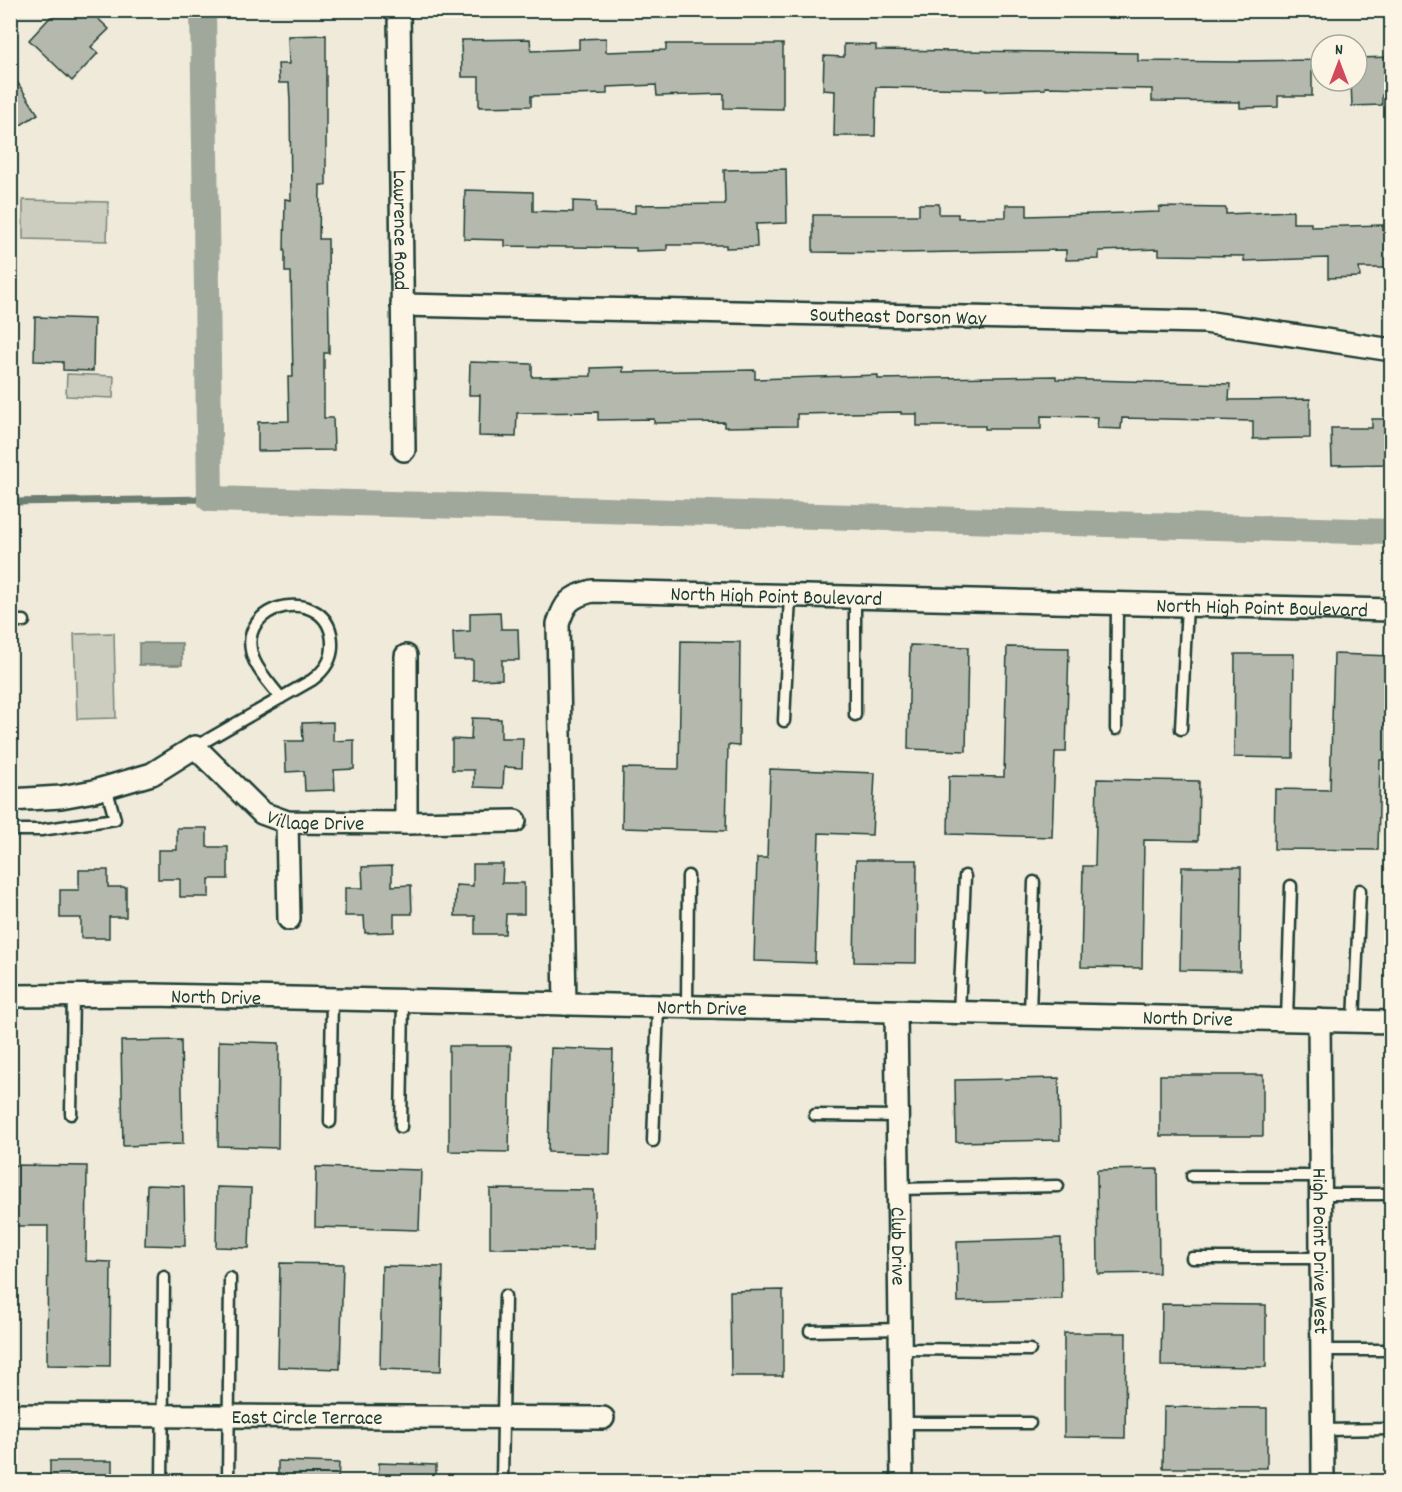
<svg xmlns="http://www.w3.org/2000/svg" width="1402" height="1492" font-family="Dekko,sans-serif">
	<style>
		.green { fill: #cccdbf; stroke: #76857a; stroke-width: 1.5 }
		.water { fill: #9fa89a; stroke: #6c7d71; stroke-width: 1.5 }
		.lines { fill: none; stroke-linecap: round; stroke-linejoin: round }
		.stream { stroke: #6c7d71; stroke-width: 7 }
		.canal { stroke: #9fa89a; stroke-width: 26 }
		.building { fill: #b5b9ad; stroke: #1f3d34; stroke-width: 1.5 }
		.lane-casing { stroke: #1f3d34; stroke-width: 15 }
		.street-casing { stroke: #1f3d34; stroke-width: 26 }
		.lane { stroke: #fcf5e5; stroke-width: 10 }
		.street { stroke: #fcf5e5; stroke-width: 21 }
		.labels { text-anchor: middle; stroke-width: 4.5; stroke-linejoin: round; paint-order: stroke }
		.street-label { font-size: 21px; fill: #1f3d34; stroke: #fcf5e5 }
	</style>
	<rect width="100%" height="100%" fill="#efeada"/>
	<filter id="ink" filterUnits="userSpaceOnUse"><feTurbulence type="fractalNoise" baseFrequency=".0167" numOctaves="2"/><feDisplacementMap in="SourceGraphic" scale="12" xChannelSelector="R" yChannelSelector="G"/><feConvolveMatrix kernelMatrix="1 2 1 2 8 2 1 2 1" color-interpolation-filters="sRGB"/></filter>
	<g filter="url(#ink)">
		<g class="green">
			<polygon points="23,200 108,202 107,241 23,239"/>
			<polygon points="67,374 114,376 113,398 66,396"/>
			<polygon points="114,633 116,718 77,719 74,634"/>
		</g>
		<rect class="water" x="139" y="643" width="43" height="22"/>
		<g class="lines">
			<polyline class="stream" points="10,502 210,499"/>
			<polyline class="canal" points="203,10 210,499 1392,532"/>
		</g>
		<g class="building">
			<polygon points="57,10 89,10 109,29 91,47 98,53 72,81 29,40"/>
			<polygon points="326,35 326,185 320,185 319,239 328,239 329,353 324,353 324,418 333,418 334,450 258,451 258,422 289,421 288,377 293,377 291,272 285,272 285,251 284,251 285,199 291,200 290,101 289,83 279,83 278,64 289,64 288,36"/>
			<polygon points="606,38 606,52 666,50 666,44 783,44 783,109 724,108 724,94 657,96 656,85 607,87 607,94 531,96 531,106 479,107 479,77 462,77 461,40 530,39 531,51 579,49 579,39"/>
			<polygon points="844,44 876,45 876,50 1138,53 1138,61 1240,62 1240,61 1312,60 1312,96 1278,96 1278,107 1240,108 1240,102 1152,101 1152,89 1045,87 1045,89 986,91 986,89 876,87 875,136 834,136 835,91 823,90 824,56 844,57"/>
			<polygon points="1392,57 1392,95 1382,95 1382,105 1352,106 1351,81 1357,81 1357,58"/>
			<polygon points="10,71 38,114 10,132"/>
			<polygon points="786,169 787,223 756,224 757,247 726,248 726,245 667,245 667,250 636,251 636,248 505,246 505,240 464,239 465,190 533,192 533,211 573,212 573,201 596,202 596,212 635,213 635,205 725,204 724,170"/>
			<polygon points="919,204 939,204 939,214 958,214 958,218 1006,217 1006,205 1027,205 1027,216 1159,212 1159,207 1226,208 1226,214 1293,211 1293,223 1311,223 1311,227 1383,225 1383,231 1392,231 1392,268 1359,268 1360,277 1328,278 1328,258 1244,261 1244,256 1159,255 1159,249 1099,251 1099,259 1066,260 1066,250 902,253 813,252 813,215 919,215"/>
			<polygon points="35,317 94,319 93,371 63,370 63,362 34,361"/>
			<polygon points="470,362 532,364 532,377 591,376 591,368 623,367 623,372 755,370 755,379 878,375 878,379 1056,376 1056,379 1230,384 1229,400 1310,399 1310,438 1253,439 1253,421 1122,418 1121,429 1097,428 1098,417 1041,416 1041,429 985,429 985,426 917,426 917,414 901,414 901,412 797,414 797,426 724,427 724,422 654,423 654,419 598,420 598,412 517,413 516,437 479,436 480,395 469,395"/>
			<polygon points="1372,419 1392,419 1392,464 1332,465 1331,428 1372,428"/>
			<polygon points="500,612 501,629 518,629 519,660 502,660 502,679 473,680 473,660 454,660 453,632 470,631 470,613"/>
			<polygon points="681,641 740,642 739,746 728,745 726,831 622,828 623,768 679,769"/>
			<polygon points="910,645 968,647 966,751 908,749"/>
			<polygon points="1007,647 1069,648 1066,752 1055,752 1052,837 948,834 949,776 1004,777"/>
			<polygon points="1235,654 1294,654 1293,758 1234,757"/>
			<polygon points="1334,654 1392,656 1392,760 1380,760 1378,850 1274,849 1275,789 1330,790"/>
			<polygon points="472,718 501,719 501,738 523,738 522,768 504,767 503,788 474,787 474,770 452,770 452,739 471,740"/>
			<polygon points="333,722 333,741 354,740 354,769 334,770 335,790 305,791 304,771 286,772 285,741 303,741 302,723"/>
			<polygon points="770,769 875,773 872,835 819,833 815,963 754,961 757,858 767,858"/>
			<polygon points="1097,779 1199,781 1198,841 1144,840 1142,968 1081,967 1083,866 1095,866"/>
			<polygon points="177,828 207,828 207,847 228,847 228,879 209,879 209,897 180,897 180,879 158,879 158,850 177,850"/>
			<polygon points="856,860 917,860 916,963 854,962"/>
			<polygon points="473,864 503,864 502,883 524,883 524,914 506,914 505,934 475,934 475,916 455,916 456,885 473,886"/>
			<polygon points="392,866 392,886 411,885 412,914 394,914 394,932 365,933 364,916 345,916 345,888 363,888 362,867"/>
			<polygon points="1182,867 1241,867 1240,971 1180,970"/>
			<polygon points="79,870 108,870 108,887 126,887 126,917 109,917 109,938 81,938 81,918 60,918 60,890 79,890"/>
			<polygon points="181,1040 183,1144 123,1146 121,1041"/>
			<polygon points="219,1041 279,1043 278,1148 218,1146"/>
			<polygon points="449,1046 511,1046 509,1152 449,1151"/>
			<polygon points="551,1048 613,1050 610,1154 548,1152"/>
			<rect x="1160" y="1075" width="103" height="61"/>
			<polygon points="1059,1078 1060,1140 956,1142 955,1080"/>
			<polygon points="10,1165 87,1166 86,1261 111,1262 110,1366 47,1365 48,1226 10,1226"/>
			<polygon points="316,1167 421,1170 419,1230 315,1227"/>
			<polygon points="1158,1169 1159,1273 1098,1274 1097,1170"/>
			<polygon points="147,1185 184,1186 185,1246 145,1245"/>
			<polygon points="217,1187 251,1188 249,1248 216,1247"/>
			<polygon points="490,1189 594,1190 594,1249 490,1248"/>
			<polygon points="1061,1238 1062,1299 958,1302 957,1241"/>
			<polygon points="280,1263 343,1264 340,1369 278,1367"/>
			<polygon points="382,1266 443,1267 441,1371 380,1369"/>
			<polygon points="783,1290 783,1376 731,1376 730,1291"/>
			<polygon points="1162,1304 1266,1305 1266,1367 1161,1366"/>
			<polygon points="1064,1333 1126,1333 1125,1438 1064,1437"/>
			<polygon points="1164,1407 1267,1408 1267,1468 1163,1468"/>
			<rect x="50" y="1461" width="62" height="21"/>
			<polygon points="278,1461 339,1463 338,1482 278,1482"/>
			<polygon points="379,1463 436,1465 436,1482 378,1482"/>
		</g>
		<g class="lines">
			<defs>
				<g id="lane">
					<polyline points="855,598 855,715"/>
					<polyline points="10,621 24,621"/>
					<polyline points="784,721 790,596"/>
					<polyline points="1116,729 1117,604"/>
					<polyline points="1181,729 1187,605"/>
					<path d="M 195,747 L 312,680 C 324,671 332,661 332,646 C 334,582 230,600 254,660 C 260,674 272,686 281,698"/>
					<polyline points="10,830 41,830 115,819 106,787"/>
					<polyline points="687,1007 688,876"/>
					<polyline points="959,1013 965,876"/>
					<polyline points="1030,1015 1034,882"/>
					<polyline points="1287,1020 1291,886"/>
					<polyline points="1354,1021 1360,890"/>
					<polyline points="71,1114 73,995"/>
					<polyline points="815,1115 897,1116"/>
					<polyline points="330,1122 332,998"/>
					<polyline points="401,1127 403,1000"/>
					<polyline points="653,1141 658,1006"/>
					<polyline points="1192,1176 1320,1176"/>
					<polyline points="898,1189 1058,1186"/>
					<polyline points="1320,1194 1392,1194"/>
					<polyline points="1192,1258 1321,1258"/>
					<polyline points="810,1331 900,1329"/>
					<polyline points="900,1349 1030,1350"/>
					<polyline points="1322,1350 1392,1350"/>
					<polyline points="901,1423 1030,1423"/>
					<polyline points="1322,1430 1392,1429"/>
					<polyline points="162,1482 164,1277"/>
					<polyline points="228,1482 230,1278"/>
					<polyline points="502,1482 505,1296"/>
				</g>
				<g id="street">
					<path id="s1" d="M 399,10 L 404,450"/>
					<path id="s2" d="M 402,305 L 1205,322 L 1392,350"/>
					<polyline points="406,656 406,823"/>
					<path id="s3" d="M 10,800 L 61,797 L 94,791 L 152,774 L 195,747 L 262,813 L 287,822 L 406,823 L 515,821"/>
					<polyline points="287,822 289,919"/>
					<path id="s4" d="M 10,996 L 154,995 L 1392,1022"/>
					<path id="s5" d="M 565,1004 L 558,624 C 565,602 570,597 592,591 L 1392,610"/>
					<path id="s6" d="M 896,1012 L 902,1482"/>
					<path id="s7" d="M 1319,1020 L 1323,1482"/>
					<path id="s8" d="M 10,1415 L 603,1418"/>
				</g>
			</defs>
			<use href="#lane" class="lane-casing"/>
			<use href="#street" class="street-casing"/>
			<use href="#lane" class="lane"/>
			<use href="#street" class="street"/>
		</g>
	</g>
	<g class="labels">
		<g class="street-label">
			<text dy="7" stroke="none"><textPath href="#s1" startOffset="220">Lawrence Road</textPath></text>
			<text dy="7" stroke="none"><textPath href="#s2" startOffset="496">Southeast Dorson Way</textPath></text>
			<text dy="7" stroke="none"><textPath href="#s5" startOffset="615">North High Point Boulevard</textPath></text>
			<text dy="7" stroke="none"><textPath href="#s5" startOffset="1101">North High Point Boulevard</textPath></text>
			<text dy="7" stroke="none"><textPath href="#s3" startOffset="345">Village Drive</textPath></text>
			<text dy="7" stroke="none"><textPath href="#s4" startOffset="206">North Drive</textPath></text>
			<text dy="7" stroke="none"><textPath href="#s4" startOffset="692">North Drive</textPath></text>
			<text dy="7" stroke="none"><textPath href="#s4" startOffset="1178">North Drive</textPath></text>
			<text dy="7" stroke="none"><textPath href="#s6" startOffset="234">Club Drive</textPath></text>
			<text dy="7" stroke="none"><textPath href="#s7" startOffset="231">High Point Drive West</textPath></text>
			<text dy="7" stroke="none"><textPath href="#s8" startOffset="297">East Circle Terrace</textPath></text>
		</g>
	</g>
	<rect width="1402" height="1492" fill="none" stroke="#fcf5e5" stroke-width="36"/>
	<rect x="18" y="18" width="1366" height="1456" fill="none" stroke="#1f3d34" stroke-width="2" filter="url(#ink)"/>
	<g transform="translate(1339 63)"><circle r="28" fill="#fcf5e5" stroke="#a4ab9e" stroke-width="1.5"/>
	<path d="M0-4.5L10 22L0 15L-10 22Z" fill="#d1495b"/>
	<text y="-9" font-size="16" font-weight="bold" text-anchor="middle" fill="#1f3d34">N</text>
	</g>
</svg>
